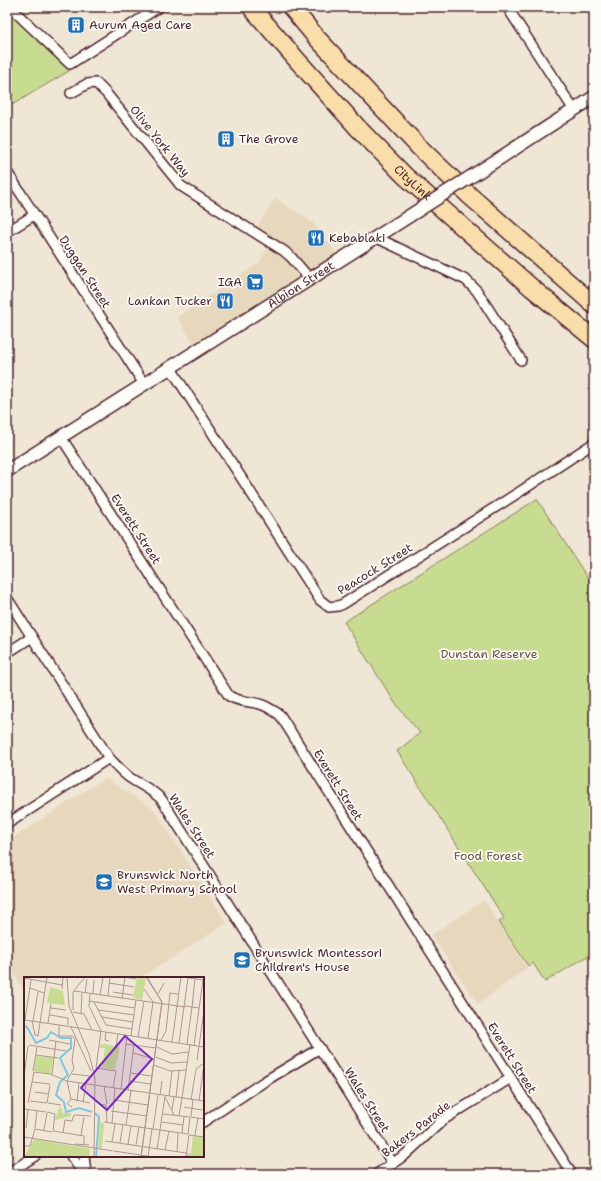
<svg xmlns="http://www.w3.org/2000/svg" width="601" height="1181" font-family="'Shantell Sans',sans-serif">
	<style>
		.built { fill: #e7d7bd }
		.green { fill: #c8dc91; stroke: #897e5e }
		.lines { fill: none; stroke-linecap: round; stroke-linejoin: round }
		.minor-casing { stroke: #4a1f2b; stroke-width: 12 }
		.tertiary-casing { stroke: #4a1f2b; stroke-width: 15 }
		.motorway-casing { stroke: #4a1f2b; stroke-width: 20 }
		.minor { stroke: #fdfcf7; stroke-width: 9 }
		.tertiary { stroke: #fdfcf7; stroke-width: 12 }
		.motorway { stroke: #f9ddab; stroke-width: 17 }
		.tertiary-bridge-casing { stroke: #4a1f2b; stroke-width: 15; stroke-linecap: butt }
		.tertiary-bridge { stroke: #fdfcf7; stroke-width: 12 }
		.labels { text-anchor: middle; stroke-width: 3.5; stroke-linejoin: round; paint-order: stroke }
		.poi-label { font-size: 12px; fill: #4a1f2b; stroke: #fdfcf7; text-anchor: start }
		.street-label { font-size: 12px; fill: #4a1f2b; stroke: #fdfcf7 }
		.park-label { font-size: 12px; fill: #6a4e44; stroke: #fdfcf7 }
		.inset-river { fill: none; stroke: #80c5e1; stroke-width: 2 }
		.inset-road { fill: none; stroke: #ae9691; stroke-width: 1 }
		.view { fill: #7b2cbf; fill-opacity: 0.15; stroke: #7b2cbf; stroke-width: 2 }
		.inset-edge { fill: none; stroke: #4a1f2b; stroke-width: 2 }
	</style>
	<rect width="100%" height="100%" fill="#f0e6d5"/>
	<filter id="ink" filterUnits="userSpaceOnUse"><feTurbulence type="fractalNoise" baseFrequency=".025" numOctaves="2"/><feDisplacementMap in="SourceGraphic" scale="8" xChannelSelector="R" yChannelSelector="G"/><feConvolveMatrix kernelMatrix="1 2 1 2 8 2 1 2 1" color-interpolation-filters="sRGB"/></filter>
	<g filter="url(#ink)">
		<g class="built">
			<polygon points="275,198 312,222 337,254 195,345 177,317 259,263 270,245 253,233"/>
			<polygon points="105,778 154,809 227,923 140,978 25,978 25,992 11,969 7,967 7,842"/>
			<polygon points="484,900 527,968 478,1004 431,935"/>
		</g>
		<g class="green">
			<polygon points="7,11 69,71 7,108"/>
			<polygon points="537,499 594,588 594,952 545,982 533,963 528,966 499,922 504,918 397,751 420,733 395,703 344,622"/>
		</g>
		<g class="lines">
			<defs>
				<g id="minor">
					<polyline points="10,7 70,64 159,7"/>
					<polyline points="507,7 574,110"/>
					<polyline points="71,93 87,84 96,83 106,93 181,186 284,251 291,257 310,279"/>
					<polyline points="7,172 144,384"/>
					<polyline points="7,232 34,215"/>
					<polyline points="375,237 466,280 477,291 521,360"/>
					<polyline points="170,367 320,600 329,607 338,606 343,604 521,491 594,443"/>
					<path d="M 61,437 L 229,696 C 239,702 249,701 260,704 C 267,706 274,711 280,715 L 572,1174"/>
					<path d="M 7,598 L 109,758 C 116,765 122,772 130,778 C 141,785 153,790 162,800 L 393,1164"/>
					<polyline points="7,653 32,637"/>
					<polyline points="7,824 109,758"/>
					<polyline points="203,1122 265,1081 320,1048"/>
					<polyline points="71,1156 84,1174"/>
					<polyline points="84,1156 86,1174"/>
					<polyline points="7,1174 35,1156"/>
					<polyline points="377,1174 405,1155 443,1120 511,1078"/>
				</g>
				<g id="tertiary">
					<polyline points="500,158 594,97"/>
					<path id="s1" d="M 7,471 L 389,229"/>
				</g>
				<g id="motorway">
					<path id="s2" d="M 251,7 L 297,60 L 358,128 L 405,176 L 532,288 L 594,339"/>
					<polyline points="291,7 316,37 419,147 470,196 594,305"/>
				</g>
			</defs>
			<use href="#minor" class="minor-casing"/>
			<use href="#tertiary" class="tertiary-casing"/>
			<use href="#motorway" class="motorway-casing"/>
			<use href="#minor" class="minor"/>
			<use href="#tertiary" class="tertiary"/>
			<use href="#motorway" class="motorway"/>
			<defs>
				<polyline id="tertiary-bridge" points="389,229 500,158"/>
			</defs>
			<use href="#tertiary-bridge" class="tertiary-bridge-casing"/>
			<use href="#tertiary-bridge" class="tertiary-bridge"/>
		</g>
	</g>
	<defs>
		<symbol id="building-square" viewBox="-11 -11 22 22"><rect x="-9" y="-9" width="18" height="18" rx="4" fill="#1f6fb2" stroke="#fdfcf7"/><path d="M-4-6H4V6H1V3H-1V6H-4ZM-2.5-4.3h1.7v1.8h-1.7ZM.8-4.3h1.7v1.8H.8ZM-2.5-1h1.7V.8h-1.7ZM.8-1h1.7V.8H.8Z" fill="#fff"/></symbol>
		<symbol id="restaurant-square" viewBox="-11 -11 22 22"><rect x="-9" y="-9" width="18" height="18" rx="4" fill="#1f6fb2" stroke="#fdfcf7"/><path d="M-5-6h1v4h1v-4h1v4h1v-4h1v5L-1.5 .5V6h-2V.5L-5-1ZM5-6V6H3V1.5H1.5Q1.5-4 5-6Z" fill="#fff"/></symbol>
		<symbol id="supermarket-square" viewBox="-11 -11 22 22"><rect x="-9" y="-9" width="18" height="18" rx="4" fill="#1f6fb2" stroke="#fdfcf7"/><path d="M-6-5.5h2.5l.6 2H6L4.5 2H-2.5L-4.4-4H-6ZM-1.5 3.2a1.3 1.3 0 1 0 .1 0ZM3 3.2a1.3 1.3 0 1 0 .1 0Z" fill="#fff"/></symbol>
		<symbol id="school-square" viewBox="-11 -11 22 22"><rect x="-9" y="-9" width="18" height="18" rx="4" fill="#1f6fb2" stroke="#fdfcf7"/><path d="M0-5L7-2L0 1L-7-2ZM-4 1L0 2.5L4 1V4Q0 6-4 4Z" fill="#fff"/></symbol>
	</defs>
	<g fill-rule="evenodd">
		<use href="#building-square" x="66" y="15" width="20" height="20"/>
		<use href="#building-square" x="216" y="129" width="20" height="20"/>
		<use href="#restaurant-square" x="306" y="228" width="20" height="20"/>
		<use href="#supermarket-square" x="245" y="272" width="20" height="20"/>
		<use href="#restaurant-square" x="215" y="291" width="20" height="20"/>
		<use href="#school-square" x="94" y="872" width="20" height="20"/>
		<use href="#school-square" x="232" y="950" width="20" height="20"/>
	</g>
	<g class="labels">
		<g class="poi-label">
			<text x="89" y="29">Aurum Aged Care</text>
			<text x="239" y="143">The Grove</text>
			<text x="329" y="242">Kebablaki</text>
			<text x="242" y="286" text-anchor="end">IGA</text>
			<text x="212" y="305" text-anchor="end">Lankan Tucker</text>
			<text x="117" y="879">Brunswick North<tspan x="117" dy="14">West Primary School</tspan></text>
			<text x="255" y="957">Brunswick Montessori<tspan x="255" dy="14">Children's House</tspan></text>
		</g>
		<g class="street-label">
			<text transform="translate(160 141) rotate(51)" y="4">Olive York Way</text>
			<text dy="4" stroke="none"><textPath href="#s2" startOffset="239">CityLink</textPath></text>
			<text transform="translate(85 272) rotate(57)" y="4">Duggan Street</text>
			<text dy="4" stroke="none"><textPath href="#s1" startOffset="348">Albion Street</textPath></text>
			<text transform="translate(136 529) rotate(57)" y="4">Everett Street</text>
			<text transform="translate(375 569) rotate(-32)" y="4">Peacock Street</text>
			<text transform="translate(338 785) rotate(58)" y="4">Everett Street</text>
			<text transform="translate(192 826) rotate(57)" y="4">Wales Street</text>
			<text transform="translate(512 1058) rotate(58)" y="4">Everett Street</text>
			<text transform="translate(367 1100) rotate(58)" y="4">Wales Street</text>
			<text transform="translate(416 1129) rotate(-38)" y="4">Bakers Parade</text>
		</g>
		<g class="park-label">
			<text x="489" y="658">Dunstan Reserve</text>
			<text x="488" y="860">Food Forest</text>
		</g>
	</g>
	<g transform="translate(24 977)">
		<rect width="180" height="180" fill="#f0e6d5"/>
		<path d="M 113,0 L 122,0 L 118,23 L 109,20 ZM 26,10 L 39,14 L 41,28 L 23,26 ZM 81,67 L 96,70 L 91,93 L 78,91 L 81,71 L 75,71 L 76,68 ZM 12,79 L 29,81 L 27,97 L 10,94 ZM 36,129 L 39,136 L 47,136 L 47,139 L 31,143 ZM 76,145 L 80,147 L 78,171 L 74,171 ZM 169,159 L 180,160 L 180,180 L 162,180 L 163,176 L 167,176 ZM 10,162 L 66,172 L 65,180 L 0,180 Z" fill="#c8dc91"/>
		<path class="inset-river" d="M 0,49 L 3,50 L 12,66 L 23,61 L 27,55 L 37,61 L 47,61 L 47,71 L 36,81 L 44,98 L 36,105 L 32,118 L 40,125 L 42,135 L 55,131 L 68,135M 71,136 L 75,140 L 72,180"/>
		<path class="inset-road" d="M 43,0 L 45,29 L 65,77 L 71,101 L 70,180M 99,0 L 112,2M 158,0 L 180,3M 0,1 L 38,8M 85,6 L 110,10M 6,11 L 20,16M 38,12 L 39,0M 120,12 L 129,25 L 124,61M 50,14 L 161,30M 89,15 L 109,18M 61,16 L 63,2M 66,17 L 65,29 L 77,54 L 72,91 L 92,94 L 89,111M 69,17 L 70,3M 134,17 L 140,6M 76,18 L 79,0M 84,19 L 86,0M 98,22 L 101,0M 65,24 L 111,31M 70,25 L 82,48 L 108,52M 161,29 L 175,31M 168,30 L 171,2M 27,31 L 42,33M 49,33 L 49,15 L 61,0M 74,33 L 110,38M 49,35 L 60,37 L 68,53M 57,36 L 58,16M 26,38 L 44,41 L 44,48M 78,40 L 109,45M 0,43 L 35,48M 1,43 L 7,3M 8,44 L 11,58 L 14,59 L 23,0M 9,44 L 14,15M 24,46 L 27,27M 35,48 L 35,59 L 48,59 L 51,62 L 48,84 L 50,91 L 43,104 L 47,122 L 66,126M 35,48 L 180,70M 47,50 L 67,94M 82,55 L 81,63 L 85,64M 107,59 L 112,23M 114,60 L 120,24M 25,63 L 46,67M 137,63 L 142,54 L 146,16 L 154,17M 148,65 L 157,0M 155,66 L 164,1M 101,67 L 132,71M 163,67 L 168,30M 5,68 L 42,74M 170,68 L 179,3M 92,69 L 94,57M 175,69 L 180,33M 133,70 L 148,77 L 165,75M 109,76 L 130,82M 12,78 L 34,81M 132,80 L 147,86 L 163,85M 173,83 L 175,69M 130,88 L 146,94 L 162,93M 9,94 L 13,70M 10,95 L 26,97 L 43,104 L 180,124M 107,96 L 127,99M 48,97 L 65,99M 28,98 L 32,64M 0,99 L 4,69M 106,104 L 126,107M 8,105 L 26,107M 80,109 L 83,127M 97,112 L 103,58M 104,113 L 110,68M 11,115 L 25,117M 136,118 L 138,104M 145,119 L 148,94M 141,120 L 150,138M 152,120 L 155,94M 158,121 L 166,67M 47,122 L 43,127 L 48,130M 90,123 L 124,128M 167,123 L 172,92 L 180,86M 6,124 L 23,126M 53,124 L 55,106M 175,124 L 180,87M 59,125 L 62,107M 4,126 L 10,95M 23,126 L 26,108M 24,126 L 37,128M 75,127 L 82,128 L 83,145M 160,130 L 178,133M 0,132 L 22,135M 148,133 L 150,120M 87,134 L 123,139M 23,135 L 31,137 L 29,154M 139,137 L 166,140M 155,139 L 158,121M 167,139 L 169,123M 167,140 L 180,142M 80,145 L 164,157M 138,145 L 159,148M 88,146 L 91,111M 102,148 L 107,114M 2,151 L 4,133M 11,151 L 13,134M 11,152 L 28,155M 129,152 L 134,118M 20,153 L 23,136M 136,153 L 141,119M 29,154 L 60,159 L 60,168M 39,156 L 41,143 L 48,144 L 50,138 L 67,139M 158,156 L 160,140M 164,157 L 166,140M 57,158 L 60,140M 165,158 L 180,160M 171,158 L 174,141M 0,160 L 89,174M 81,164 L 162,176M 88,165 L 91,147M 96,166 L 99,147M 51,167 L 65,168M 104,167 L 107,149M 112,168 L 115,150M 0,169 L 6,169 L 11,152M 133,172 L 136,153M 141,173 L 145,154M 90,174 L 129,180M 153,175 L 154,156M 117,180 L 138,25 L 123,0M 117,180 L 138,25 L 122,0M 124,180 L 128,152M 162,180 L 165,158"/>
		<path class="view" d="M 101,59 L 128,82 L 83,133 L 57,111 Z"/>
		<rect width="180" height="180" class="inset-edge"/>
	</g>
	<rect width="601" height="1181" fill="none" stroke="#fdfcf7" stroke-width="24"/>
	<rect x="12" y="12" width="577" height="1157" fill="none" stroke="#4a1f2b" stroke-width="1.5" filter="url(#ink)"/>
</svg>
